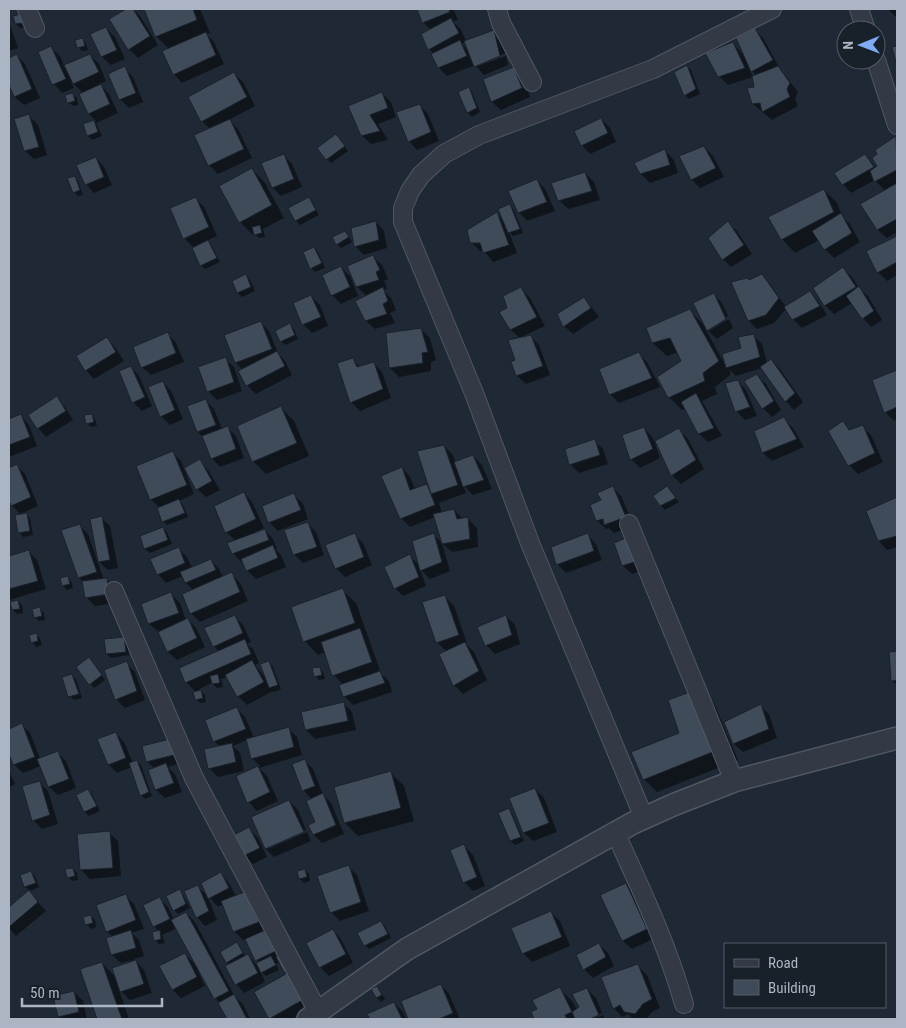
<svg xmlns="http://www.w3.org/2000/svg" width="906" height="1028" font-family="'Roboto Condensed',sans-serif">
	<style>
		.shadow { fill: #0007; fill-rule: evenodd }
		.building { fill: #404b5a; stroke: #1a212c }
		.lines { fill: none; stroke-linecap: round; stroke-linejoin: round }
		.minor-casing { stroke: #505864; stroke-width: 20 }
		.tertiary-casing { stroke: #505864; stroke-width: 24 }
		.minor { stroke: #333a46; stroke-width: 18 }
		.tertiary { stroke: #333a46; stroke-width: 21 }
	</style>
	<rect width="100%" height="100%" fill="#1f2835"/>
	<g class="shadow">
		<polygon points="128,9 133,9 140,16 158,45 138,58 129,49 111,20"/>
		<polygon points="145,9 200,9 210,33 206,34 214,42 224,64 182,83 174,74 170,50 156,36"/>
		<path d="M 419,9 L 453,9 L 458,20 L 453,22 L 460,28 L 466,41 L 493,32 L 502,40 L 505,53 L 478,64 L 478,66 L 506,56 L 508,65 L 484,75 L 475,65 L 447,76 L 439,68 L 434,54 L 429,49 L 431,30 L 423,22 ZM 466,42 L 469,51 L 462,44 Z"/>
		<polygon points="888,9 897,9 897,18"/>
		<polygon points="21,16 26,27 20,28 16,24"/>
		<polygon points="9,22 18,48 9,51"/>
		<polygon points="106,28 115,37 125,59 111,65 102,57 92,35"/>
		<polygon points="755,30 763,38 780,69 798,92 795,99 798,106 772,120 753,104 757,76 749,68 753,77 728,85 719,76 733,44 745,56"/>
		<polygon points="82,39 86,43 88,50 82,51 78,47"/>
		<polygon points="51,48 60,56 64,66 90,55 99,64 106,81 100,84 109,94 118,113 96,123 102,136 92,140 88,136 84,125 96,121 89,114 83,93 71,81 74,88 62,93 54,84 40,53"/>
		<polygon points="17,56 25,64 40,98 24,105 15,97 9,82 9,59"/>
		<polygon points="687,67 691,70 700,94 689,99 685,95"/>
		<polygon points="124,68 133,77 143,102 129,108 120,99"/>
		<polygon points="514,69 523,77 530,97 501,110 492,102 485,79"/>
		<polygon points="234,74 243,82 255,106 229,120 238,129 252,158 218,174 209,165 196,136 210,129 202,121"/>
		<polygon points="469,88 472,92 480,112 472,117 468,113 459,93"/>
		<polygon points="382,93 391,102 396,117 378,124 388,140 371,144 362,136 350,106"/>
		<polygon points="73,94 77,98 78,105 73,106 68,102"/>
		<polygon points="419,105 428,114 439,141 417,150 409,141"/>
		<polygon points="29,116 38,125 47,155 34,159 25,151"/>
		<polygon points="601,119 610,128 616,142 590,154 582,145"/>
		<polygon points="896,138 897,232 887,238 878,230 862,204 885,191 875,180 851,193 843,184 865,155 876,168 878,166 878,155 877,150"/>
		<polygon points="340,140 348,151 331,163 327,159"/>
		<polygon points="704,147 713,156 724,177 700,188 692,180 681,157"/>
		<polygon points="665,151 674,160 678,173 650,183 641,174 636,163"/>
		<polygon points="283,155 292,164 302,187 281,196 273,188"/>
		<polygon points="96,158 104,167 112,185 94,193 86,184"/>
		<polygon points="252,169 265,183 284,218 263,229 265,237 259,238 255,234 253,235 240,222"/>
		<polygon points="585,173 594,182 600,200 568,209 559,200"/>
		<polygon points="74,177 78,181 83,195 78,196 74,192"/>
		<polygon points="537,180 545,189 555,211 527,221 519,212"/>
		<polygon points="824,190 837,203 843,218 849,223 860,242 834,258 825,249 819,240 795,253 782,239"/>
		<polygon points="195,198 204,207 217,236 207,241 212,246 220,262 205,269 201,265 193,247 184,238"/>
		<polygon points="309,198 319,215 300,225 296,221"/>
		<polygon points="510,206 514,210 523,233 513,236 509,232 517,253 493,262 484,251 480,251 471,242 496,214 505,222"/>
		<polygon points="376,222 384,231 387,248 364,255 356,247 352,229"/>
		<polygon points="728,223 737,231 752,254 731,267 723,259"/>
		<polygon points="349,237 352,242 341,248 337,244"/>
		<polygon points="897,238 897,275 887,281 878,272 868,252"/>
		<polygon points="314,248 318,252 325,268 315,272 311,268"/>
		<polygon points="373,257 382,265 388,279 384,281 387,289 383,290 391,298 396,310 390,313 395,323 375,329 366,321 367,296 357,287 349,267"/>
		<polygon points="341,268 350,276 358,296 341,304 332,295"/>
		<polygon points="843,269 852,277 859,288 868,296 882,320 871,327 863,318 852,303 834,314 825,305"/>
		<polygon points="246,276 250,280 255,291 242,297 238,293 233,282"/>
		<polygon points="762,276 770,284 786,307 810,293 818,301 827,315 802,328 793,319 787,308 774,323 757,329 749,321 749,281"/>
		<polygon points="521,289 530,298 545,326 521,337 530,336 539,345 550,375 526,384 517,376 517,361 520,338 510,329 508,309"/>
		<polygon points="713,294 722,303 728,316 709,328 709,331 729,319 733,328 717,339 705,328 724,363 742,349 753,335 762,344 767,363 771,360 780,369 803,402 794,410 786,401 762,368 736,376 729,369 731,374 715,387 717,394 702,401 722,436 708,442 699,434 686,409 682,410 669,397 683,362 678,352 667,356 653,343 689,310 706,327"/>
		<polygon points="311,296 320,305 328,326 312,333 303,324"/>
		<polygon points="584,298 599,317 573,334 564,326"/>
		<polygon points="260,322 269,331 278,353 285,361 292,375 256,394 247,385 243,370 236,363 226,335"/>
		<polygon points="290,325 294,329 298,339 285,345 281,341"/>
		<polygon points="421,330 430,338 436,360 431,362 431,371 399,377 390,368 388,334"/>
		<polygon points="168,334 176,343 184,362 151,375 142,367"/>
		<polygon points="107,339 115,347 124,361 94,379 86,370"/>
		<polygon points="638,354 647,362 660,387 619,403 610,394"/>
		<polygon points="225,359 234,367 242,391 217,400 208,391"/>
		<polygon points="353,360 360,367 374,363 382,372 391,398 360,411 351,402"/>
		<polygon points="131,367 139,376 152,406 142,411 133,402"/>
		<polygon points="897,371 897,419 894,421 885,412 874,381"/>
		<polygon points="757,376 766,384 781,410 772,417 763,408"/>
		<polygon points="737,381 746,390 757,416 745,420 736,411"/>
		<polygon points="163,382 171,391 183,419 170,425 161,416"/>
		<polygon points="57,398 65,407 73,420 46,437 38,428"/>
		<polygon points="205,400 214,409 222,429 227,427 236,436 244,458 220,467 212,458 204,438 198,432"/>
		<polygon points="281,408 294,421 309,456 266,474 253,461"/>
		<polygon points="91,415 95,419 97,426 91,427 87,423"/>
		<polygon points="21,416 29,425 37,446 9,457 9,421"/>
		<polygon points="784,419 793,428 804,447 772,461 763,453 756,432"/>
		<polygon points="843,423 850,431 862,427 871,435 883,462 858,474 849,465"/>
		<polygon points="644,428 652,437 655,443 679,430 688,439 704,469 681,484 672,475 657,443 655,444 660,458 640,468 631,459"/>
		<polygon points="594,441 603,449 608,464 579,473 570,464"/>
		<polygon points="444,446 453,455 455,462 473,456 482,465 492,489 473,495 463,485 466,493 439,503 442,513 454,510 463,519 468,519 477,528 478,547 452,552 443,544 435,517 410,527 401,518 402,468 410,477 415,489 429,484"/>
		<polygon points="172,452 181,461 194,494 179,501 183,505 188,517 167,525 163,521 160,508 151,500 138,467"/>
		<polygon points="200,461 208,470 220,490 206,497 197,489"/>
		<polygon points="17,466 25,474 38,506 20,514 12,505 9,498 9,469"/>
		<polygon points="612,487 621,496 634,526 614,533 609,528 606,529 597,520 603,500"/>
		<polygon points="671,492 679,502 665,510 661,506"/>
		<polygon points="244,493 252,502 264,528 255,532 256,534 265,530 273,539 277,549 276,550 281,555 286,567 256,579 247,570 243,561 241,562 233,553 236,541 226,532"/>
		<polygon points="294,495 303,504 308,519 278,531 269,522"/>
		<polygon points="897,499 897,547 887,550 879,541 867,511"/>
		<polygon points="26,514 30,518 33,535 23,537 19,532"/>
		<polygon points="101,518 110,526 118,568 108,570 97,560 104,580 106,579 115,588 117,603 95,606 86,597 84,582 79,578 63,531 80,526 88,534 97,560 99,559"/>
		<polygon points="308,524 316,532 324,555 303,563 294,554"/>
		<polygon points="163,528 167,532 172,544 150,553 145,549 141,537"/>
		<polygon points="433,534 442,543 450,571 430,579 420,569 426,586 403,596 395,588 410,556 420,566"/>
		<polygon points="354,535 363,543 372,565 345,577 336,568"/>
		<polygon points="587,535 596,544 602,560 566,573 557,564"/>
		<polygon points="616,544 654,566 632,574 623,566"/>
		<polygon points="179,549 187,557 192,568 211,560 219,569 223,577 231,574 240,583 248,601 200,622 191,613 193,590 186,583 183,576 166,583 158,574"/>
		<polygon points="29,552 37,560 46,589 9,600 9,558"/>
		<polygon points="67,577 71,581 73,588 67,590 63,586"/>
		<polygon points="342,590 356,603 380,670 378,671 389,681 392,692 353,705 344,696 343,685 334,675 325,652 318,655 305,641"/>
		<polygon points="171,594 180,603 186,620 187,619 196,628 205,647 177,660 168,652 159,632 149,624"/>
		<polygon points="445,597 454,606 467,643 466,644 474,652 487,680 463,694 454,685 441,655 447,652 437,642"/>
		<polygon points="18,601 22,605 23,613 17,614 13,610"/>
		<polygon points="40,609 44,613 45,620 39,621 35,617"/>
		<polygon points="234,616 243,625 251,642 247,644 253,649 259,663 255,665 264,676 265,675 269,662 273,667 281,689 274,692 273,691 247,705 238,696 228,677 221,679 223,687 217,688 212,683 199,689 205,695 206,702 200,703 196,699 196,692 186,682 219,652 214,646"/>
		<polygon points="506,616 515,625 520,644 495,654 486,645"/>
		<polygon points="36,634 40,638 42,645 36,647 32,642"/>
		<polygon points="123,638 127,642 129,655 111,658 107,654"/>
		<polygon points="897,652 897,685 892,680 891,653"/>
		<polygon points="93,663 105,680 94,688 77,667"/>
		<polygon points="126,663 135,672 145,700 125,708 116,699"/>
		<polygon points="319,668 323,672 325,679 319,680 315,676"/>
		<polygon points="72,675 76,679 82,698 74,700 70,696"/>
		<polygon points="701,690 714,703 738,760 657,792 644,779 680,733"/>
		<polygon points="344,704 352,712 356,730 315,739 306,730 303,713"/>
		<polygon points="760,706 769,714 777,738 743,752 734,744 726,723"/>
		<polygon points="237,709 245,717 254,738 288,728 297,737 302,755 259,768 267,776 278,801 257,811 249,802 237,777 260,766 252,758 247,740 233,746 240,753 244,771 218,777 209,768 220,747 214,741"/>
		<polygon points="22,725 30,733 40,759 57,752 66,761 76,788 58,795 49,787 41,766 23,773 14,764 9,751 9,730"/>
		<polygon points="116,733 124,742 133,763 137,761 141,765 152,796 145,799 141,795 132,767 117,773 109,765"/>
		<polygon points="170,740 182,763 168,767 175,774 182,792 165,798 156,790 149,771 155,769 147,761"/>
		<polygon points="305,761 313,769 323,795 331,803 344,834 322,843 314,835 317,823 312,799 303,790"/>
		<polygon points="9,771 15,784 9,787"/>
		<polygon points="391,773 404,786 414,821 358,836 345,823 336,788"/>
		<polygon points="39,782 48,791 58,824 42,829 33,820"/>
		<polygon points="535,789 544,798 557,832 533,841 524,833 511,799"/>
		<polygon points="88,790 92,794 100,811 89,816 85,812 77,796"/>
		<polygon points="289,801 298,810 306,830 268,847 268,849 307,832 311,841 274,857 263,846"/>
		<polygon points="508,810 512,814 524,841 515,845 511,841 500,813"/>
		<polygon points="249,829 258,838 267,857 253,864 244,855"/>
		<polygon points="109,833 118,841 121,876 90,879 81,870"/>
		<polygon points="464,846 473,855 485,886 473,891 464,882"/>
		<polygon points="348,867 357,875 369,911 340,921 331,912"/>
		<polygon points="73,869 77,873 78,880 72,881 68,877"/>
		<polygon points="305,870 309,874 310,881 304,883 300,879 298,872"/>
		<polygon points="31,872 35,876 39,887 30,891 25,887 21,876"/>
		<polygon points="221,874 229,883 236,896 246,892 314,1007 292,1019 270,1018 288,974 280,962 276,964 279,970 266,976 260,970 265,982 244,993 236,984 230,965 227,962 237,944 246,957 248,956 257,965 259,963 246,939 243,940 234,931 223,904 218,907 209,897"/>
		<polygon points="626,884 635,893 655,938 632,949 623,941 602,896"/>
		<polygon points="198,887 207,895 217,920 205,926 197,917"/>
		<polygon points="179,891 183,895 190,908 178,914 174,910"/>
		<polygon points="29,892 46,911 16,936 9,928 9,909"/>
		<polygon points="125,895 134,904 144,929 132,933 139,940 144,956 134,959 144,970 152,993 130,1000 119,989 129,1019 98,1019 81,970 102,963 117,979 133,962 133,960 121,963 112,955 113,937 107,931"/>
		<polygon points="159,898 168,907 174,920 186,913 195,922 235,997 243,1004 250,1019 228,1019 199,968 197,969 205,986 181,998 173,990 185,954 197,966 177,928 162,935 165,943 159,944 155,940 159,932 154,926"/>
		<polygon points="551,913 560,921 570,946 532,962 523,953"/>
		<polygon points="91,916 95,920 96,927 91,929 87,925"/>
		<polygon points="381,922 385,926 391,938 369,949 365,945"/>
		<polygon points="333,930 341,939 353,963 329,976 320,967"/>
		<polygon points="599,945 608,953 614,966 593,978 585,970 578,955"/>
		<polygon points="638,966 647,975 660,1008 652,1012 646,1019 633,1019 628,1014 622,1017 614,1008"/>
		<polygon points="441,985 449,994 460,1019 410,1019 402,1001"/>
		<polygon points="377,987 385,999 381,1002 377,998"/>
		<polygon points="559,988 573,1002 577,1010 580,1008 587,989 596,998 602,1013 587,1019 536,1019 532,1013 539,1010"/>
		<polygon points="74,992 83,1001 87,1019 62,1019 59,1017"/>
		<polygon points="394,1003 403,1012 406,1019 371,1019 369,1014"/>
		<polygon points="603,1015 605,1019 593,1019"/>
	</g>
	<g class="building">
		<polygon points="126,9 133,9 150,36 128,50 109,19"/>
		<polygon points="144,9 193,9 197,20 155,37"/>
		<polygon points="417,9 449,9 450,12 422,23"/>
		<polygon points="21,14 23,23 15,24 13,16"/>
		<polygon points="451,18 459,33 428,50 421,34"/>
		<polygon points="106,27 117,50 101,57 90,34"/>
		<polygon points="755,28 773,60 751,72 736,38"/>
		<polygon points="494,30 500,56 474,67 464,41"/>
		<polygon points="206,32 216,55 173,75 162,51"/>
		<polygon points="83,38 85,46 77,48 75,40"/>
		<polygon points="460,40 467,56 438,68 431,54"/>
		<polygon points="733,42 745,68 718,77 705,53"/>
		<polygon points="51,46 66,79 52,85 38,52"/>
		<polygon points="897,46 897,66 892,47"/>
		<polygon points="17,54 32,89 14,97 9,85 9,58"/>
		<polygon points="90,54 99,72 73,84 64,65"/>
		<polygon points="687,65 696,89 684,96 674,72"/>
		<polygon points="125,66 136,93 119,100 108,74"/>
		<polygon points="778,66 790,83 787,89 790,97 762,112 760,103 752,104 747,88 754,87 752,76"/>
		<polygon points="514,67 522,88 491,102 483,79"/>
		<polygon points="234,72 247,97 201,122 188,97"/>
		<polygon points="101,84 110,104 88,114 79,94"/>
		<polygon points="469,87 477,108 467,113 458,92"/>
		<polygon points="382,92 388,108 370,115 380,131 361,136 348,106"/>
		<polygon points="73,93 75,101 67,103 65,95"/>
		<polygon points="420,104 431,132 408,142 396,112"/>
		<polygon points="29,114 39,147 24,151 14,119"/>
		<polygon points="601,118 608,133 581,146 574,131"/>
		<polygon points="230,119 244,149 208,166 194,135"/>
		<polygon points="94,120 98,132 87,136 83,124"/>
		<polygon points="336,134 345,146 326,160 317,148"/>
		<polygon points="896,136 897,170 874,182 870,171 877,166 872,158 877,154 875,150"/>
		<polygon points="704,146 716,168 691,180 679,156"/>
		<polygon points="665,149 670,165 640,174 634,163"/>
		<polygon points="284,154 294,179 272,188 261,163"/>
		<polygon points="865,154 874,167 842,185 834,173"/>
		<polygon points="96,157 104,177 85,185 76,165"/>
		<polygon points="252,168 272,205 239,223 219,186"/>
		<polygon points="585,172 592,191 558,201 551,183"/>
		<polygon points="75,176 80,190 73,193 67,178"/>
		<polygon points="537,179 547,202 518,213 508,191"/>
		<polygon points="897,183 897,219 877,230 860,204"/>
		<polygon points="824,189 834,212 781,240 768,217"/>
		<polygon points="196,197 209,227 183,239 170,208"/>
		<polygon points="309,197 316,210 295,221 288,208"/>
		<polygon points="510,204 520,229 508,233 498,209"/>
		<polygon points="497,212 509,245 483,253 480,243 470,243 467,230"/>
		<polygon points="841,213 852,233 824,250 812,231"/>
		<polygon points="376,221 379,240 354,247 351,228"/>
		<polygon points="728,221 744,245 722,260 708,238"/>
		<polygon points="260,225 262,233 254,235 252,227"/>
		<polygon points="345,231 349,237 336,245 332,237"/>
		<polygon points="897,236 897,262 877,273 866,251"/>
		<polygon points="208,240 217,258 200,266 192,248"/>
		<polygon points="314,247 322,263 310,269 303,252"/>
		<polygon points="373,255 380,270 376,272 379,280 356,287 347,266"/>
		<polygon points="341,266 350,287 331,296 322,275"/>
		<polygon points="843,267 856,287 824,306 813,288"/>
		<polygon points="246,274 251,287 237,293 232,281"/>
		<polygon points="762,274 779,298 766,315 748,321 731,282 747,278 749,280"/>
		<polygon points="859,286 874,311 862,319 846,296"/>
		<polygon points="383,287 388,301 383,304 387,314 365,321 355,301"/>
		<polygon points="521,287 537,317 510,330 499,312 507,308 503,296"/>
		<polygon points="810,291 820,306 792,320 784,307"/>
		<polygon points="714,293 726,319 707,331 693,303"/>
		<polygon points="311,295 321,317 302,325 293,303"/>
		<polygon points="584,297 591,308 563,327 557,314"/>
		<polygon points="690,309 719,361 703,373 705,381 668,398 657,377 681,361 670,338 652,343 646,328"/>
		<polygon points="261,321 272,349 235,363 224,335"/>
		<polygon points="290,323 295,335 280,342 275,331"/>
		<polygon points="421,328 428,352 422,353 423,363 389,368 386,333"/>
		<polygon points="168,332 176,353 141,368 133,347"/>
		<polygon points="754,334 760,357 726,368 722,354 741,348 738,337"/>
		<polygon points="531,335 543,366 516,376 511,362 515,360 508,340"/>
		<polygon points="107,337 116,352 85,371 76,356"/>
		<polygon points="277,351 285,366 246,386 238,371"/>
		<polygon points="639,352 652,378 609,395 599,369"/>
		<polygon points="226,357 234,382 207,392 198,367"/>
		<polygon points="353,358 357,367 374,362 383,389 350,403 337,363"/>
		<polygon points="771,359 795,393 785,402 760,367"/>
		<polygon points="131,366 145,397 132,403 119,371"/>
		<polygon points="897,370 897,407 884,413 872,380"/>
		<polygon points="757,374 774,401 762,409 744,381"/>
		<polygon points="738,380 750,407 735,412 725,383"/>
		<polygon points="163,381 175,410 160,417 148,387"/>
		<polygon points="696,393 714,428 698,434 681,402"/>
		<polygon points="57,396 66,411 37,429 28,415"/>
		<polygon points="206,399 216,425 197,432 187,406"/>
		<polygon points="281,406 297,443 252,462 237,426"/>
		<polygon points="21,414 30,437 9,445 9,419"/>
		<polygon points="92,414 94,422 86,424 84,415"/>
		<polygon points="784,417 797,439 762,453 754,431"/>
		<polygon points="843,421 849,430 863,425 875,453 848,466 828,431"/>
		<polygon points="228,426 236,449 211,459 202,436"/>
		<polygon points="644,427 653,449 630,460 622,435"/>
		<polygon points="679,428 696,460 671,476 655,441"/>
		<polygon points="595,439 600,455 569,465 565,449"/>
		<polygon points="444,445 458,485 431,494 417,451"/>
		<polygon points="173,451 187,485 150,500 136,466"/>
		<polygon points="473,455 484,480 463,487 454,462"/>
		<polygon points="200,459 212,481 196,490 184,468"/>
		<polygon points="17,464 31,497 11,506 9,501 9,468"/>
		<polygon points="402,467 410,490 427,484 435,505 400,519 381,476"/>
		<polygon points="613,486 626,517 604,525 603,519 596,521 590,505 601,500 597,493"/>
		<polygon points="667,486 676,498 660,506 653,496"/>
		<polygon points="244,492 256,519 225,533 214,506"/>
		<polygon points="294,493 301,510 268,523 262,506"/>
		<polygon points="897,497 897,536 878,541 866,511"/>
		<polygon points="179,499 185,513 162,522 157,508"/>
		<polygon points="454,509 457,519 468,517 470,539 442,544 433,514"/>
		<polygon points="27,513 30,531 18,533 15,515"/>
		<polygon points="102,516 110,560 98,562 90,519"/>
		<polygon points="308,522 317,547 293,555 284,530"/>
		<polygon points="80,524 97,572 78,578 61,530"/>
		<polygon points="163,527 168,540 144,549 140,536"/>
		<polygon points="265,529 269,540 232,554 227,543"/>
		<polygon points="355,533 364,557 335,569 325,545"/>
		<polygon points="434,533 442,562 420,571 412,541"/>
		<polygon points="588,533 594,551 556,565 551,547"/>
		<polygon points="636,534 646,558 622,566 614,543"/>
		<polygon points="273,545 278,558 246,571 241,559"/>
		<polygon points="179,547 185,563 157,575 150,559"/>
		<polygon points="29,550 38,581 9,589 9,556"/>
		<polygon points="410,554 419,577 394,589 384,567"/>
		<polygon points="211,559 216,570 185,583 180,572"/>
		<polygon points="232,572 240,592 190,614 182,594"/>
		<polygon points="68,576 70,584 62,586 60,578"/>
		<polygon points="107,578 109,594 85,598 82,581"/>
		<polygon points="343,588 355,623 303,642 291,607"/>
		<polygon points="171,592 179,613 148,624 141,604"/>
		<polygon points="445,595 459,635 436,643 422,602"/>
		<polygon points="18,600 20,609 12,610 10,602"/>
		<polygon points="40,607 42,616 34,618 32,609"/>
		<polygon points="235,615 243,633 213,647 204,628"/>
		<polygon points="506,615 512,635 485,646 477,627"/>
		<polygon points="188,618 197,638 167,652 158,632"/>
		<polygon points="360,628 372,662 332,676 321,642"/>
		<polygon points="37,633 38,641 31,643 29,635"/>
		<polygon points="124,637 126,652 106,654 104,639"/>
		<polygon points="245,639 251,654 185,683 179,668"/>
		<polygon points="465,642 479,671 453,686 439,654"/>
		<polygon points="897,651 897,680 891,681 889,652"/>
		<polygon points="89,657 102,675 89,685 76,667"/>
		<polygon points="252,660 264,682 237,697 225,675"/>
		<polygon points="127,661 137,691 115,700 104,670"/>
		<polygon points="269,661 278,685 269,688 260,664"/>
		<polygon points="320,667 322,675 314,677 312,668"/>
		<polygon points="380,671 385,683 343,697 339,685"/>
		<polygon points="72,674 79,694 68,697 62,677"/>
		<polygon points="218,674 220,683 212,684 210,676"/>
		<polygon points="701,688 725,747 643,780 631,752 679,733 668,700"/>
		<polygon points="201,690 203,698 195,700 193,692"/>
		<polygon points="344,702 348,721 305,730 301,712"/>
		<polygon points="761,704 769,729 733,744 724,722"/>
		<polygon points="237,707 246,729 213,742 205,720"/>
		<polygon points="22,723 35,757 13,765 9,754 9,729"/>
		<polygon points="289,727 294,747 251,759 246,739"/>
		<polygon points="116,732 126,758 108,765 97,739"/>
		<polygon points="170,739 174,755 146,762 142,746"/>
		<polygon points="232,743 236,762 208,769 204,749"/>
		<polygon points="58,751 69,779 48,787 37,759"/>
		<polygon points="305,759 315,786 302,791 292,764"/>
		<polygon points="137,760 149,792 140,796 129,763"/>
		<polygon points="166,763 174,783 155,790 148,770"/>
		<polygon points="258,766 270,792 247,803 236,776"/>
		<polygon points="391,771 401,808 344,823 334,787"/>
		<polygon points="40,781 50,815 32,821 22,786"/>
		<polygon points="535,788 549,823 523,833 509,798"/>
		<polygon points="88,789 97,806 84,812 76,795"/>
		<polygon points="323,793 336,825 313,835 308,825 315,822 306,801"/>
		<polygon points="289,800 304,832 265,849 251,817"/>
		<polygon points="509,808 521,837 510,841 498,813"/>
		<polygon points="249,827 260,848 243,856 234,835"/>
		<polygon points="110,831 113,868 80,870 77,834"/>
		<polygon points="464,844 477,877 463,883 450,850"/>
		<polygon points="349,865 361,902 330,913 317,876"/>
		<polygon points="73,868 75,876 67,878 65,869"/>
		<polygon points="305,869 307,877 299,879 297,871"/>
		<polygon points="31,871 36,883 24,887 20,875"/>
		<polygon points="221,872 229,888 208,899 201,883"/>
		<polygon points="626,883 647,929 622,941 600,895"/>
		<polygon points="198,885 209,911 196,918 184,891"/>
		<polygon points="180,889 186,904 173,911 166,896"/>
		<polygon points="29,890 38,902 9,927 9,907"/>
		<polygon points="247,891 259,922 233,932 221,901"/>
		<polygon points="126,894 136,920 106,932 96,905"/>
		<polygon points="160,897 170,919 153,927 143,905"/>
		<polygon points="551,911 562,937 522,954 511,928"/>
		<polygon points="186,912 229,991 214,999 171,920"/>
		<polygon points="91,915 93,923 85,925 83,917"/>
		<polygon points="381,921 388,934 364,946 357,933"/>
		<polygon points="270,928 280,949 255,961 245,939"/>
		<polygon points="333,929 346,954 319,968 306,943"/>
		<polygon points="131,930 136,948 111,955 106,938"/>
		<polygon points="160,930 161,939 154,941 152,932"/>
		<polygon points="237,942 243,953 226,963 220,952"/>
		<polygon points="599,943 606,957 583,970 576,955"/>
		<polygon points="284,952 293,968 284,972 276,957"/>
		<polygon points="185,953 197,977 172,990 159,966"/>
		<polygon points="248,954 258,973 235,985 225,966"/>
		<polygon points="271,956 276,965 261,973 256,963"/>
		<polygon points="136,960 144,984 120,992 112,968"/>
		<polygon points="102,962 122,1019 97,1019 80,969"/>
		<polygon points="638,964 652,999 643,1004 635,1014 624,1012 620,1005 613,1009 601,977"/>
		<polygon points="291,971 306,998 269,1019 254,992"/>
		<polygon points="441,984 453,1013 439,1019 408,1019 401,1001"/>
		<polygon points="377,986 382,995 376,998 371,989"/>
		<polygon points="560,987 572,1012 565,1015 567,1019 534,1019 531,1012 537,1009 532,1000"/>
		<polygon points="587,988 599,1015 590,1019 575,1019 572,1012 579,1007 572,994"/>
		<polygon points="74,991 79,1012 58,1017 53,996"/>
		<polygon points="234,994 247,1019 227,1019 218,1003"/>
		<polygon points="394,1002 402,1019 370,1019 367,1014"/>
	</g>
	<g class="lines">
		<defs>
			<g id="minor">
				<polyline points="27,9 35,28"/>
				<polyline points="497,9 501,23 532,82"/>
				<polyline points="859,9 866,30"/>
				<polyline points="876,60 897,125"/>
				<polyline points="629,524 734,781"/>
				<polyline points="114,591 194,778 318,1012"/>
				<polyline points="644,818 530,543 474,393 403,222 403,208 410,191 421,175 444,154 479,135 653,69 772,9"/>
				<path d="M 615,832 C 641,889 667,944 684,1004"/>
			</g>
			<polyline id="tertiary" points="308,1019 407,949 633,823 673,805 734,781 897,738"/>
		</defs>
		<use href="#minor" class="minor-casing"/>
		<use href="#tertiary" class="tertiary-casing"/>
		<use href="#minor" class="minor"/>
		<use href="#tertiary" class="tertiary"/>
	</g>
	<rect width="906" height="1028" fill="none" stroke="#acb5c3" stroke-width="20"/>
	<rect x="724" y="943" width="162" height="65" fill="#18202a" stroke="#535c67"/>
	<rect x="734" y="959" width="25" height="8" fill="#333a46" stroke="#535c67"/>
	<text x="768" y="968" font-size="15" fill="#acb5c3">Road</text>
	<rect x="734" y="980" width="25" height="15" fill="#404b5a" stroke="#535c67"/>
	<text x="768" y="993" font-size="15" fill="#acb5c3">Building</text>
	<g transform="translate(861 45) rotate(269)"><circle r="24" fill="#18202a" stroke="#535c67"/>
	<path d="M0-4L9 19L0 12L-9 19Z" fill="#7facf5"/>
	<text y="-8" font-size="14" font-weight="bold" text-anchor="middle" fill="#acb5c3">N</text>
	</g>
	<path d="M22 998v8h140v-8" fill="none" stroke="#acb5c3" stroke-width="2.5"/>
	<text x="30" y="998" font-size="15" fill="#acb5c3" stroke="#18202a" stroke-width="4" paint-order="stroke">50 m</text>
</svg>
